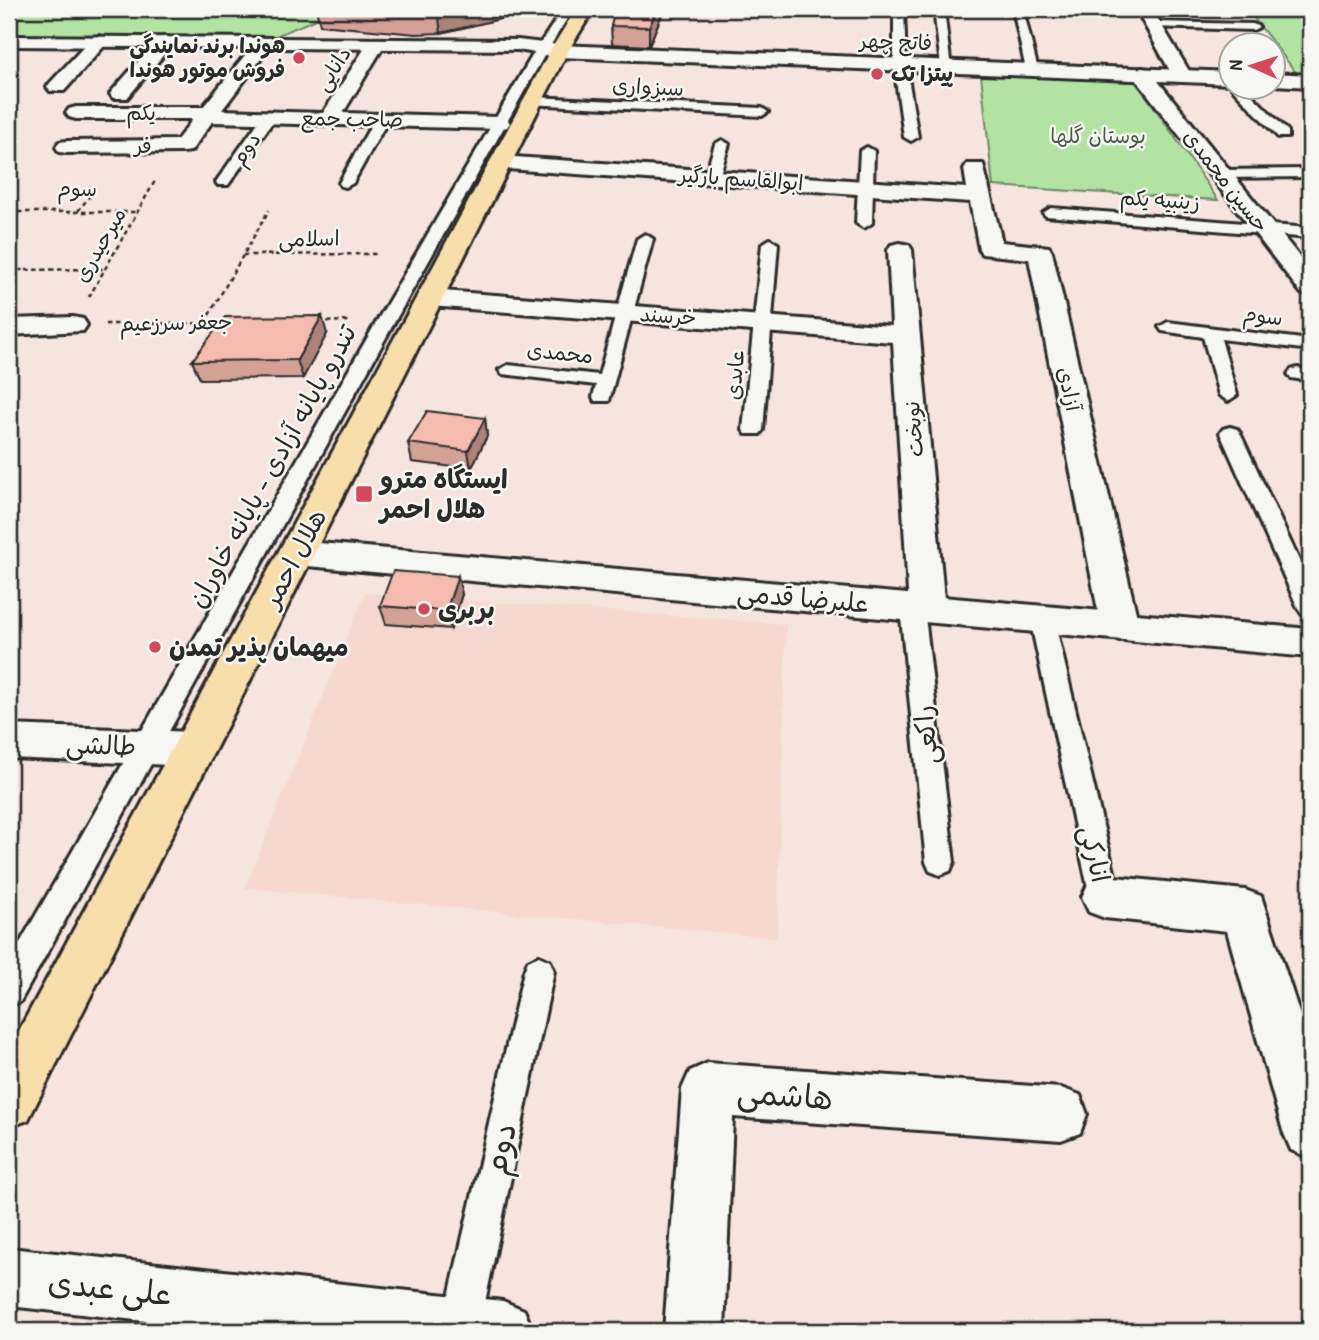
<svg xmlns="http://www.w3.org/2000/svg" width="1319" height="1340" font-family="'Patrick Hand','Playpen Sans Arabic',sans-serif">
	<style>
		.built { fill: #f6d8d0 }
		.green { fill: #b2e3a3; stroke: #6e8767; stroke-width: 2 }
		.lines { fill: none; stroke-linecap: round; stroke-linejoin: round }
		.lane-casing { stroke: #2b2b2b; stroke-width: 6 }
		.street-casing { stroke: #2b2b2b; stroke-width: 6 }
		.secondary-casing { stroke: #2b2b2b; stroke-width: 6 }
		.primary-casing { stroke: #2b2b2b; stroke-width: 6 }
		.path { stroke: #2b2b2b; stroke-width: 2.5; stroke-dasharray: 4.5 3.5; stroke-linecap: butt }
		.lane { fill: #f6f6f2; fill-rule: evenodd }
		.street { fill: #f6f6f2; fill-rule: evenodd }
		.secondary { fill: #f6f6f2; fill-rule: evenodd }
		.primary { fill: #f8deab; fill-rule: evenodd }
		.path-bridge { stroke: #2b2b2b; stroke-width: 2; stroke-dasharray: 3.5 2.5; stroke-linecap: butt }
		.wall { fill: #d3a196; stroke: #2b2b2b; stroke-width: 2 }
		.shaded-wall { fill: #ac837a; stroke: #2b2b2b; stroke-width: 2 }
		.building { fill: #f5bbae; stroke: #2b2b2b; stroke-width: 2 }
		.poi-dot { fill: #d1495b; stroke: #f6f6f2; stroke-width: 2.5 }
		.labels { text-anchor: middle; stroke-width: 5; stroke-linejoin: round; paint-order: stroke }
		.far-street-label { font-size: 21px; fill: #2b2b2b; stroke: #f6f6f2 }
		.far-poi-label { font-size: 21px; font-weight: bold; fill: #2b2b2b; stroke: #f6f6f2; text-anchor: end }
		.far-park-label { font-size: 21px; fill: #4d5949; stroke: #f6f6f2 }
		.street-label { font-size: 26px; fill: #2b2b2b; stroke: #f6f6f2 }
		.poi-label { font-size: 26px; font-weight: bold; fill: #2b2b2b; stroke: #f6f6f2; text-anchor: start }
		.near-street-label { font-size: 32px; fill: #2b2b2b; stroke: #f6f6f2 }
	</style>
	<rect width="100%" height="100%" fill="#f6e4de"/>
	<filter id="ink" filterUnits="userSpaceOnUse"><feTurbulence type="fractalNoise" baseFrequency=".0143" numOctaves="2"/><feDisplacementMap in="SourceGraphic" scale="14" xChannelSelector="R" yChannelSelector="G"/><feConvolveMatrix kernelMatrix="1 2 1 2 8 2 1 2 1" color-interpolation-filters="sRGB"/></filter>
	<g filter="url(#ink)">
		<polygon class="built" points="365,593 786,624 777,938 245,888"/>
		<g class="green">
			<polygon points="9,9 340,9 271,38 9,35"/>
			<polygon points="1247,9 1310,9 1310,79 1301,79"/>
			<polygon points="981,75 1137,82 1218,200 993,186"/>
		</g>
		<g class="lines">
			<defs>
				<g id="lane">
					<polygon points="563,9 573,9 544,56 395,321 20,1002 9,1006 9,962 377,321 532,56"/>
					<polygon points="894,9 904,9 906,65 918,137 911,141 904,137 894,65"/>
					<polygon points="934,9 944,9 951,69 941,66"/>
					<polygon points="1013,9 1023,9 1038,70 1036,73 1026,70"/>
					<polygon points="1153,22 1253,24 1259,27 1253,30 1149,27 1149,23"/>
					<polygon points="1232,88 1245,88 1288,131 1288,137 1278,137"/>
					<polygon points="533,97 762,108 768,112 762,116 528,104 527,101"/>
					<polygon points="269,113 276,117 228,185 218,185 216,182 218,179 264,114"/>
					<polygon points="381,116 388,120 353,183 346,187 341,186 339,183 374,120"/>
					<polygon points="722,140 729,144 719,177 712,181 707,180 705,177 715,144"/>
					<polygon points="867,147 874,151 872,223 864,228 856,223 860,151"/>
					<polygon points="1310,169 1310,177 1221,178 1214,174 1221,170"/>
					<polygon points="1051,208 1310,228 1310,238 1046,216 1043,213"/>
					<polygon points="645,234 653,239 609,401 595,401 593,397 596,385 502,374 499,370 508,365 599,375 637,239"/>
					<polygon points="770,239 778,244 763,430 760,434 746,434 743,430 762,244"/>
					<polygon points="1168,322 1310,340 1310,350 1221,339 1237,395 1228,401 1219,395 1203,337 1162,331 1159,327"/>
					<polygon points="1297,368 1310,371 1310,381 1291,378 1288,374 1291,370"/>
					<polygon points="1230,427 1237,429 1240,433 1310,584 1310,616 1302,614 1298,608 1220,433 1223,429"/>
					<polygon points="912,600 920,602 924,608 954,862 950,871 940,875 930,871 926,862 900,608 904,602"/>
					<polygon points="1042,610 1050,613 1054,619 1120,897 1115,906 1105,910 1095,906 1090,897 1030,619 1034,613"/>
					<polygon points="539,956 550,961 554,971 479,1331 441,1331 524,971 528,961"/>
				</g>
				<g id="street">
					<polygon points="1136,9 1152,9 1192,76 1189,80 1175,80"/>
					<polygon points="99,36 108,41 105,45 64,91 50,91 47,87 50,83 93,37"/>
					<polygon points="165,37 174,42 171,46 127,98 113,98 110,94 113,90 159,38"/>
					<polygon points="264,38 273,43 222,110 323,113 370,40 376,39 385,44 343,113 500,117 507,119 510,123 507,127 500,129 212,122 191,151 183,152 67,153 59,152 56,147 59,142 67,141 177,140 193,119 76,119 69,117 66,113 69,109 76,107 203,107 258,39"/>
					<polygon points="1142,68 1149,70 1310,270 1310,295 1301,293 1135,78 1132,74 1135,70"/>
					<polygon points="500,156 967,188 964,169 967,164 983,164 1002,242 1049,247 1052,252 1139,626 1133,636 1120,640 1107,636 1101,626 1029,259 982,254 979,249 970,202 492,168 489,163 492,158"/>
					<polygon points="900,243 909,245 912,250 945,609 940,618 927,622 914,618 909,609 893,342 430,306 421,304 417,298 421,292 430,290 892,326 888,250 891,245"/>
					<polygon points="73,317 83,319 87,325 83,331 9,335 9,319"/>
					<polygon points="9,725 193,732 208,737 214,749 208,761 193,766 9,758"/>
					<polygon points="1105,876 1245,890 1261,896 1310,1046 1310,1158 1291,1150 1283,1131 1227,931 1105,918 1089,912 1082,897 1089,882"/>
					<polygon points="708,1063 1061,1088 1080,1095 1087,1114 1080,1133 1061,1140 733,1117 724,1331 664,1331 682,1089 690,1071"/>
					<polygon points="9,1248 503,1301 524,1310 533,1331 235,1331 9,1306"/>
				</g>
				<g id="secondary">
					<polygon points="9,36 518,40 559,45 1232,72 1232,84 559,57 518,50 9,46"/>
					<polygon points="1274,73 1310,75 1310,87 1274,85"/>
					<polygon points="296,541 1310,629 1310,657 296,565 284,561 279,553 284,545"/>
				</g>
				<polygon id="primary" points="576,9 594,9 568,51 28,1120 9,1127 9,1049 550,51"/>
			</defs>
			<use href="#lane" class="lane-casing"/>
			<use href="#street" class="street-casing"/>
			<use href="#secondary" class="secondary-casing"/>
			<use href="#primary" class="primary-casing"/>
			<g class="path">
				<polyline points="78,211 96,188"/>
				<polyline points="18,212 137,212"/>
				<polyline points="243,255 376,254"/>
				<polyline points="18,270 103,269"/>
				<polyline points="89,297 155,181"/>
				<polyline points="205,322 269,210"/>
				<polyline points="319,322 349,321"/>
				<polyline points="105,324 226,323"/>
			</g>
			<use href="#lane" class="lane"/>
			<use href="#street" class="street"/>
			<use href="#secondary" class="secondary"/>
			<use href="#primary" class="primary"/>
			<polyline class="path-bridge" points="585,9 617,10"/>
		</g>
		<g class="wall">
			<polygon points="316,9 533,9 534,11 441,33 416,34 320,25"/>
			<polygon points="664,9 649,46 612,44 611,26"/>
			<polygon points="327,334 303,378 200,379 192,361"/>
			<polygon points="485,418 487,436 471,469 412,462 408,443"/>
			<polygon points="462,594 451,629 386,624 380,606"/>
		</g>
		<g class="shaded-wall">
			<polygon points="451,9 533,9 534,11 441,33 438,12"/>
			<polygon points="657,9 664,9 649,46 649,27"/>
			<polygon points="322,316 327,334 303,378 297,360"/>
			<polygon points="485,418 487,436 471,469 468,451"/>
			<polygon points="458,576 462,594 451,629 446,611"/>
		</g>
		<g class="building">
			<polygon points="360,9 451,9 438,12 412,13"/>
			<polygon points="615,9 657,9 649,27 611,26"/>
			<polygon points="322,316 297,360 192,361 225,317"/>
			<polygon points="427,411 485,418 468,451 408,443"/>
			<polygon points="393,571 458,576 446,611 380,606"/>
		</g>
	</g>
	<g class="poi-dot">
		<circle cx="299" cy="58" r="7"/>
		<circle cx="877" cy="74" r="7"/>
		<rect x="355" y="485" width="18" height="18" rx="3.5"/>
		<circle cx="424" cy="609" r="7"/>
		<circle cx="155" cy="647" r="7"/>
	</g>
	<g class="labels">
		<g class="far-street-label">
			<text transform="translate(896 42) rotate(2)" y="7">فاتح چهر</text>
			<text transform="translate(333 69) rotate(-58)" y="7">دانایی</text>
			<text transform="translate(648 87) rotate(3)" y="7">سبزواری</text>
			<text x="141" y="120">یکم</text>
			<text transform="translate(352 119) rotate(1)" y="7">صاحب جمع</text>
			<text x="143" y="153">فر</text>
			<text transform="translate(246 149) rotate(-55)" y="7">دوم</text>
			<text transform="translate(741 179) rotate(4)" y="7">ابوالقاسم بارگیر</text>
			<text transform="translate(1226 181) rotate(52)" y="7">حسین محمدی</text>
			<text x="77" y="196">سوم</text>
			<text transform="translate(1160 200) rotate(4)" y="7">زینبیه یکم</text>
			<text transform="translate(309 239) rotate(-1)" y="7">اسلامی</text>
			<text transform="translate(100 245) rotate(-60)" y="7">میرحیدری</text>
			<text transform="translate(668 316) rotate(4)" y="7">خرسند</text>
			<text transform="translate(1263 316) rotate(7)" y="7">سوم</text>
			<text transform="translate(176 323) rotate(-1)" y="7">جعفر سرزعیم</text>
			<text transform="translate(560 353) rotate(6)" y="7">محمدی</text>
			<text transform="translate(735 375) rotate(-85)" y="7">عابدی</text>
			<text transform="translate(1069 389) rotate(78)" y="7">آزادی</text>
			<text transform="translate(914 429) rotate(-94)" y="7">نوبخت</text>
		</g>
		<g class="far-poi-label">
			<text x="285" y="53">هوندا برند نمایندگی<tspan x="285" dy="24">فروش موتور هوندا</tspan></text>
			<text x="891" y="81" text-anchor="start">پیتزا تک</text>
		</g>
		<g class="far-park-label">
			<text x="1098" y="143">بوستان گلها</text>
		</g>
		<g class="street-label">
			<text transform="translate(272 466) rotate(-61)" y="9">تندرو پایانه آزادی - پایانه خاوران</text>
			<text transform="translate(294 558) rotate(-62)" y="9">هلال احمر</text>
			<text transform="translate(803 598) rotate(5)" y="9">علیرضا قدمی</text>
			<text transform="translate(926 735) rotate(-96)" y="9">راکعی</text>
			<text transform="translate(101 745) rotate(2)" y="9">طالشی</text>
			<text transform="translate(1095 854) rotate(77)" y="9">انارکی</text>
		</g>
		<g class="poi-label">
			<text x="380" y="488">ایستگاه مترو<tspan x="380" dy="30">هلال احمر</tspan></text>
			<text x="438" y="618">بربری</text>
			<text x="169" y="656">میهمان پذیر تمدن</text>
		</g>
		<g class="near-street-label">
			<text transform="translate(785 1095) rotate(4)" y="11">هاشمی</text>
			<text transform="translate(500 1149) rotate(-78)" y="11">دوم</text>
			<text transform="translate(110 1288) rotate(6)" y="11">علی عبدی</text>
		</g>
	</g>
	<rect width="1319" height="1340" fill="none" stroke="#f6f6f2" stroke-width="35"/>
	<rect x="18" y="18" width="1284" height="1305" fill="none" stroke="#2b2b2b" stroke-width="2.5" filter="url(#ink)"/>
	<g transform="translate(1252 66) rotate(273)"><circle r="33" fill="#f6f6f2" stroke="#a5a5a2" stroke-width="2"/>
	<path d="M0-5L12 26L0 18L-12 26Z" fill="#d1495b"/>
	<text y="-10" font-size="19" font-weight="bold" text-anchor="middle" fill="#2b2b2b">N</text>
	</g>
</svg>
